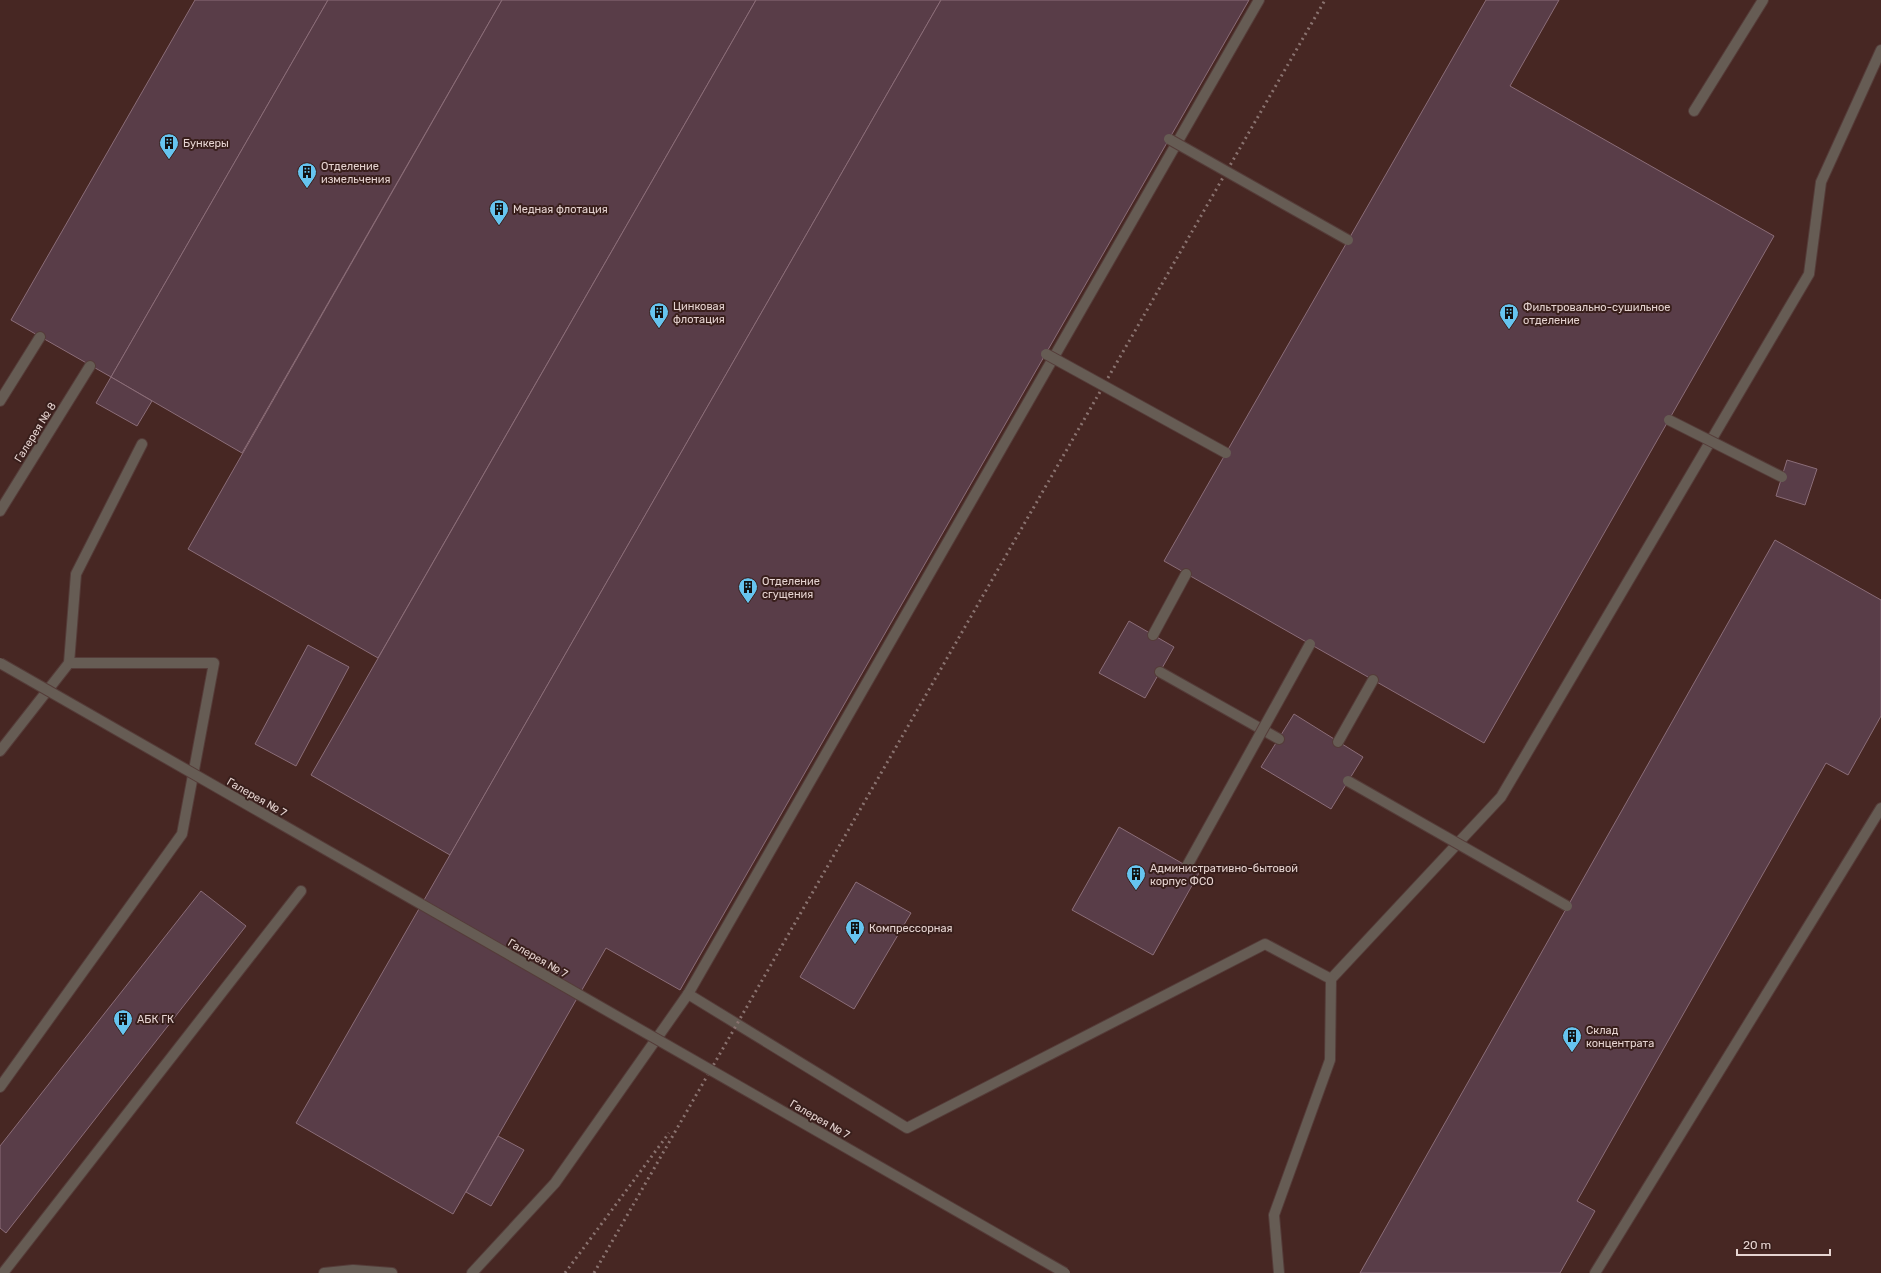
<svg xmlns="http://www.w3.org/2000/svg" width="1881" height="1273" font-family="Rubik,sans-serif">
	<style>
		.built { fill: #472723 }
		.building { fill: #593d48; stroke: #8b6d78 }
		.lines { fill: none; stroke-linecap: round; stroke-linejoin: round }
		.service-casing { stroke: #553c39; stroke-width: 12 }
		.pedestrian-casing { stroke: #553c39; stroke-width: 12 }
		.service { stroke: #665c54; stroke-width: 10 }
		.pedestrian { stroke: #665c54; stroke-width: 10 }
		.rail { stroke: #8a7370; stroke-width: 3; stroke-dasharray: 2 4; stroke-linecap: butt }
		.pedestrian-bridge-casing { stroke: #553c39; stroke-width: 12; stroke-linecap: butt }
		.pedestrian-bridge { stroke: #665c54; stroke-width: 10 }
		.labels { text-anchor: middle; stroke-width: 4; stroke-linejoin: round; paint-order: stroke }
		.poi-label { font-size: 11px; fill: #e6d4d1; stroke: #391f1c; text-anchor: start }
		.street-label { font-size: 11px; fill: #e6d4d1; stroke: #391f1c }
	</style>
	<rect width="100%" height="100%" fill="#391f1c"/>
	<rect class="built" x="0" y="0" width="1881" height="1273"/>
	<g class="building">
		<polygon points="195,0 328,0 111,377 11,320"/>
		<polygon points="328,0 502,0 242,453 111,377"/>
		<polygon points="502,0 756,0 378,658 188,549"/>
		<polygon points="756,0 941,0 450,855 311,775"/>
		<polygon points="941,0 1249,0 680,990 606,948 453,1214 296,1123"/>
		<polygon points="1486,0 1559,0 1510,86 1774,236 1484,743 1164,561"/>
		<polygon points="111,377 152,401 137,426 96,403"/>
		<polygon points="1787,460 1817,469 1805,505 1776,496"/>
		<polygon points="1775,540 1881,600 1881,716 1848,775 1826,763 1577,1201 1595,1211 1560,1273 1360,1273"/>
		<polygon points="1129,621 1174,647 1145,698 1099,673"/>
		<polygon points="308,645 349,667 296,766 255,744"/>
		<polygon points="1294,714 1363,757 1331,809 1261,767"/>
		<polygon points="1119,827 1199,873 1153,955 1072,910"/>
		<polygon points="856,882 911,913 854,1009 800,977"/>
		<polygon points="201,891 246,926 6,1233 0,1228 0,1146"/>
		<polygon points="498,1136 524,1150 491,1206 466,1192"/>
	</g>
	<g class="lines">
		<defs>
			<g id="service">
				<polyline points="69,663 76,574 142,444"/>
				<polyline points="0,751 69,663 214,663 182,834 0,1087"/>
				<polyline points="1331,979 1501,797 1809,274 1821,182 1881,50"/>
				<polyline points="688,994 1259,0"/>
				<polyline points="3,1273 301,891"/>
				<polyline points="324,1273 353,1270 392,1273"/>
				<polyline points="472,1273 555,1183 688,994 907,1128 1265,944 1331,979 1330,1060 1274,1215 1279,1273"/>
				<polyline points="1595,1273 1881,808"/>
			</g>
			<g id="pedestrian">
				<polyline points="1694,111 1763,0"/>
				<polyline points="0,401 40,337"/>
				<polyline points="0,511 90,366"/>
				<polyline points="1153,635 1186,574"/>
				<polyline points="1160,672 1279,739"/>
				<polyline points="1338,742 1373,680"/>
			</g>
		</defs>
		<use href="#service" class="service-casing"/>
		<use href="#pedestrian" class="pedestrian-casing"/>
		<use href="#service" class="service"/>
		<use href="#pedestrian" class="pedestrian"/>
		<g class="rail">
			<polyline points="565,1273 669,1133"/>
			<polyline points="594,1273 1325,0"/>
		</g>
		<defs>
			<g id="pedestrian-bridge">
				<polyline points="1169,139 1348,240"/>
				<polyline points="1046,354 1226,453"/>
				<polyline points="1669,420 1782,477"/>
				<polyline points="0,663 1065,1273"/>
				<polyline points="1348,781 1567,906"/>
				<polyline points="1187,866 1310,644"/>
			</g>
		</defs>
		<use href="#pedestrian-bridge" class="pedestrian-bridge-casing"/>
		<use href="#pedestrian-bridge" class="pedestrian-bridge"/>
	</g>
	<defs>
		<symbol id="building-pin" viewBox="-11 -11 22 30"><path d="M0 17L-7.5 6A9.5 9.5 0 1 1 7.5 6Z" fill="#66c4ef" stroke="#391f1c"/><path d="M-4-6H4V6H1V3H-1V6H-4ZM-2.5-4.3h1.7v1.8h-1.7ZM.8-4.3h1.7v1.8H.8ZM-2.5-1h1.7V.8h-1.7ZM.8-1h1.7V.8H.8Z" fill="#111"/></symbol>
	</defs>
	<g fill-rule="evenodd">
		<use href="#building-pin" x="158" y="132" width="22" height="30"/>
		<use href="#building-pin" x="296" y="161" width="22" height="30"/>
		<use href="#building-pin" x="488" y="198" width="22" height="30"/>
		<use href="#building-pin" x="648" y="301" width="22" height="30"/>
		<use href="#building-pin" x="1498" y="302" width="22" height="30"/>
		<use href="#building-pin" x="737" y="576" width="22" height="30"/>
		<use href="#building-pin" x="1125" y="863" width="22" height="30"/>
		<use href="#building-pin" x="844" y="917" width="22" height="30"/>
		<use href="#building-pin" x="112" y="1008" width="22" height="30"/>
		<use href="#building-pin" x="1561" y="1025" width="22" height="30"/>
	</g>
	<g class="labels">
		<g class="poi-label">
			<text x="183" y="147">Бункеры</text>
			<text x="321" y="170">Отделение<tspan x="321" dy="13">измельчения</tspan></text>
			<text x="513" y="213">Медная флотация</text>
			<text x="673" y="310">Цинковая<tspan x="673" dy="13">флотация</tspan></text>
			<text x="1523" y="311">Фильтровально-сушильное<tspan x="1523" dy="13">отделение</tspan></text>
			<text x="762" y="585">Отделение<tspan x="762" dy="13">сгущения</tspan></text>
			<text x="1150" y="872">Административно-бытовой<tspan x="1150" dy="13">корпус ФСО</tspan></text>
			<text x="869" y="932">Компрессорная</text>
			<text x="137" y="1023">АБК ГК</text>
			<text x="1586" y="1034">Склад<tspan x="1586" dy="13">концентрата</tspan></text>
		</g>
		<g class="street-label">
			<text transform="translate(35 432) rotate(-58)" y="4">Галерея № 8</text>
			<text transform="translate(257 797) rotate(30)" y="4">Галерея № 7</text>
			<text transform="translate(538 958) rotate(30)" y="4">Галерея № 7</text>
			<text transform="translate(820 1119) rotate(30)" y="4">Галерея № 7</text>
		</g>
	</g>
	<path d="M1737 1249v6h93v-6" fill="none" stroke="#e6d4d1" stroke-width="2"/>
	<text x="1743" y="1249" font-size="12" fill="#e6d4d1" stroke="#391f1c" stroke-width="3" paint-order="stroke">20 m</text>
</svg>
